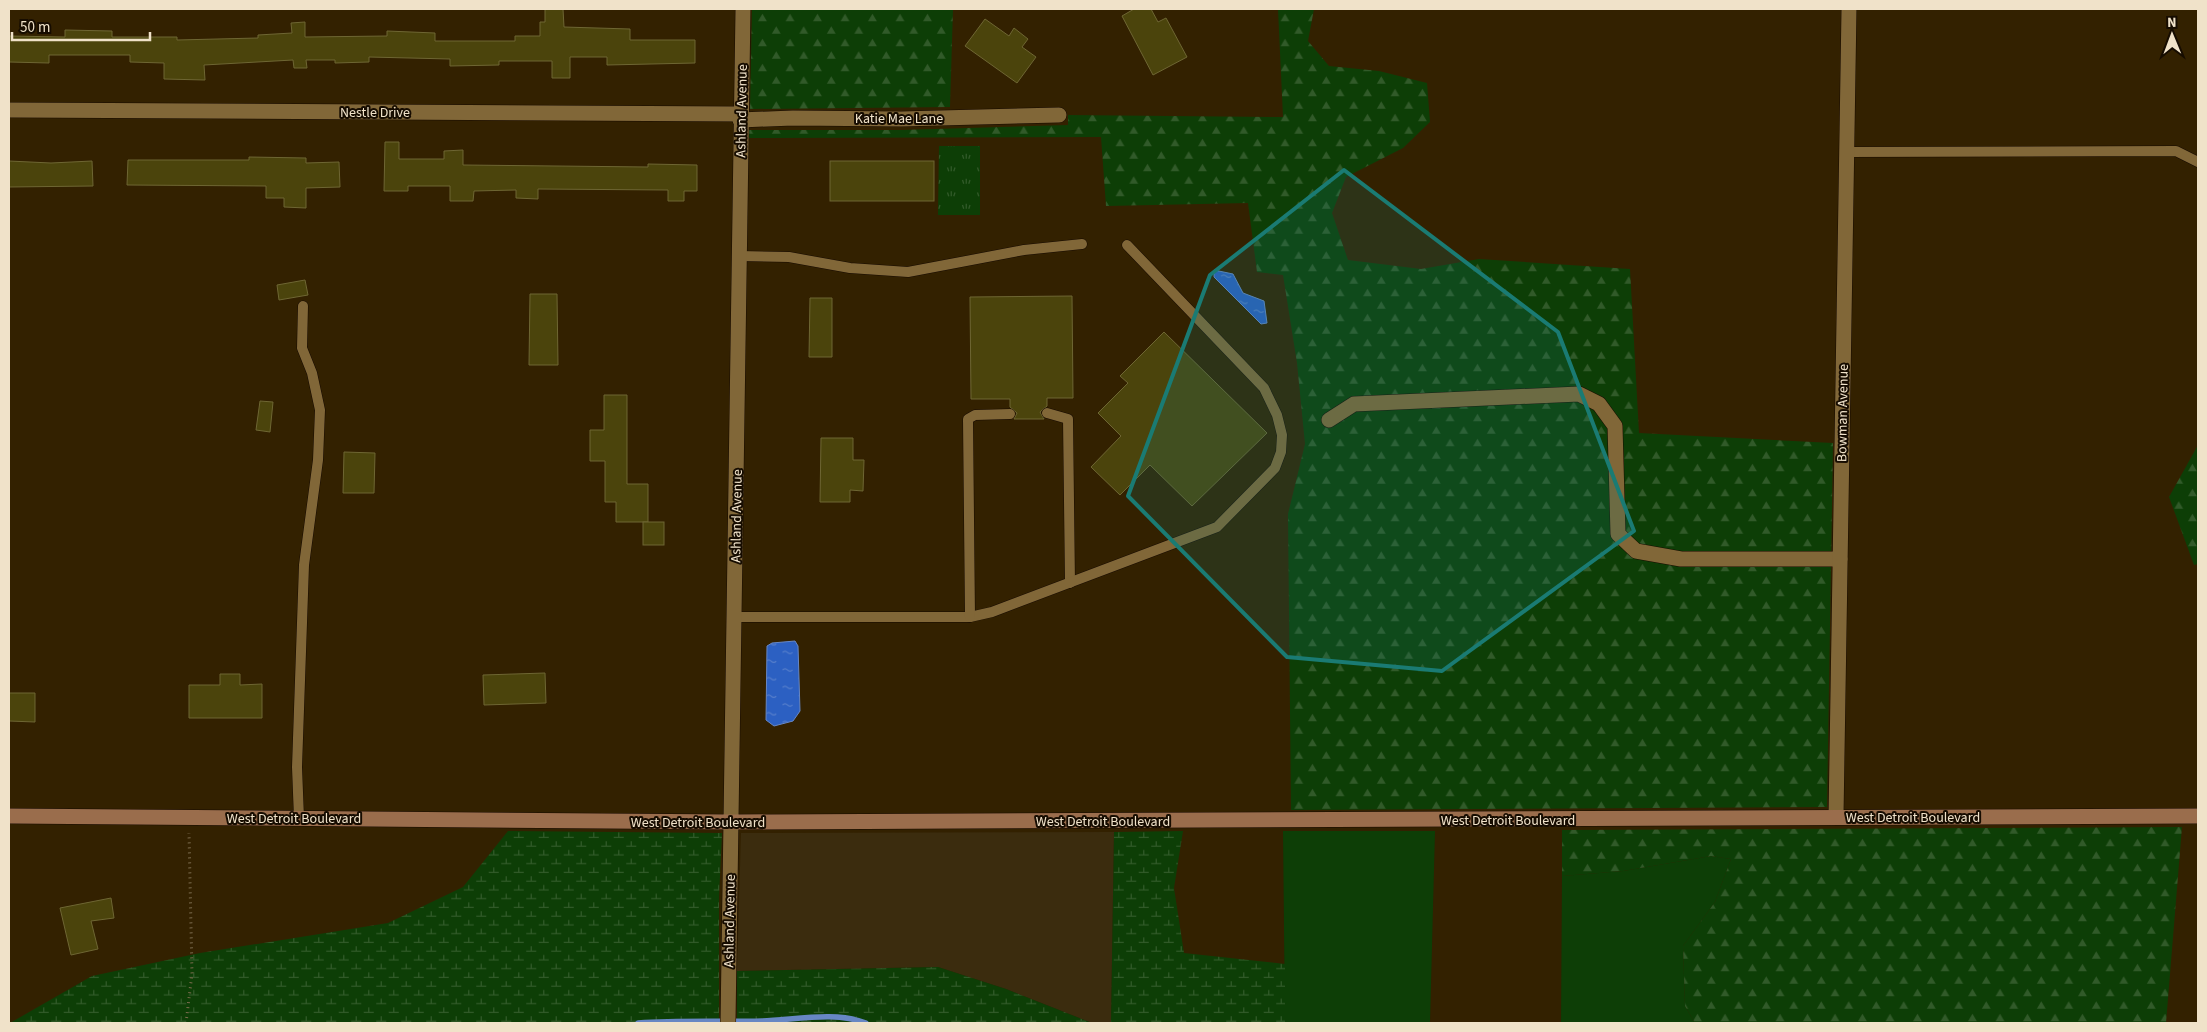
<svg xmlns="http://www.w3.org/2000/svg" width="2207" height="1032" font-family="'Source Sans 3',sans-serif">
	<style>
		.built { fill: #3b2c0e }
		.green { fill: #0d3e06 }
		.forest { fill: url(#forest-firs) }
		.wetland { fill: url(#wetland-marsh) }
		.park { fill: url(#park-tufts) }
		.water { fill: url(#water-ripples); stroke: #6787c4 }
		.lines { fill: none; stroke-linecap: round; stroke-linejoin: round }
		.stream { stroke: #6787c4; stroke-width: 5.5 }
		.building { fill: #4b440c; stroke: #6e6633 }
		.lane-casing { stroke: #170b00; stroke-width: 11 }
		.street-casing { stroke: #170b00; stroke-width: 16 }
		.secondary-casing { stroke: #170b00; stroke-width: 16 }
		.path { stroke: #7c6c4e; stroke-width: 3; stroke-dasharray: 1 4; stroke-linecap: butt }
		.lane { stroke: #816738; stroke-width: 10 }
		.street { stroke: #816738; stroke-width: 15 }
		.secondary { stroke: #9a6d4c; stroke-width: 15 }
		.marked { fill: #1a7b73; fill-opacity: 0.2; stroke: #1a7b73; stroke-width: 4; stroke-linejoin: round }
		.labels { text-anchor: middle; stroke-width: 4; stroke-linejoin: round; paint-order: stroke }
		.street-label { font-size: 14px; fill: #f0e2c9; stroke: #160c00 }
	</style>
	<defs>
		<pattern id="forest-firs" width="22" height="20" patternUnits="userSpaceOnUse" patternTransform="scale(1.25)"><rect width="22" height="20" fill="#0d3e06"/><path d="M5 1l3.5 6h-7zM16 11l3.5 6h-7z" fill="#315a29"/></pattern>
		<pattern id="wetland-marsh" width="20" height="14" patternUnits="userSpaceOnUse" patternTransform="scale(1.25)"><rect width="20" height="14" fill="#0d3e06"/><path d="M1 5h8M5 5V1M11 12h8M15 12V8" fill="none" stroke="#315a29"/></pattern>
		<pattern id="park-tufts" width="24" height="20" patternUnits="userSpaceOnUse" patternTransform="scale(1.25)"><rect width="24" height="20" fill="#0d3e06"/><path d="M3 7l-1-3M5 7V3M7 7l1-3M15 17l-1-3M17 17v-4M19 17l1-3" fill="none" stroke="#315a29"/></pattern>
		<pattern id="water-ripples" width="26" height="14" patternUnits="userSpaceOnUse" patternTransform="scale(1.25)"><rect width="26" height="14" fill="#2c60c2"/><path d="M2 4q2-2 4 0t4 0M15 11q2-2 4 0t4 0" fill="none" stroke="#557ecb"/></pattern>
	</defs>
	<rect width="100%" height="100%" fill="#332100"/>
	<polygon class="built" points="1114,832 1111,1023 1092,1023 1006,989 938,967 737,971 741,833"/>
	<g class="green">
		<polygon points="1283,831 1435,831 1430,1023 1285,1023"/>
		<polygon points="1711,856 1731,859 1715,902 1683,946 1685,1006 1695,1023 1561,1023 1562,876 1623,871"/>
	</g>
	<g class="forest">
		<polygon points="752,9 953,9 950,107 750,109"/>
		<polygon points="1278,9 1314,9 1308,41 1329,66 1379,71 1427,83 1430,122 1403,148 1346,177 1332,213 1348,260 1421,269 1479,259 1630,269 1639,433 1833,443 1827,807 1291,810 1288,514 1305,444 1297,363 1283,275 1257,272 1248,203 1106,206 1101,137 749,138 749,130 901,130 1068,125 1068,115 1283,117"/>
		<polygon points="2198,445 2198,564 2194,565 2169,497"/>
		<polygon points="2182,827 2166,1023 1695,1023 1685,1006 1683,946 1715,902 1731,859 1711,856 1623,871 1562,876 1562,830"/>
	</g>
	<g class="wetland">
		<polygon points="508,831 722,833 719,897 719,1023 10,1023 92,976 200,953 388,923 463,887"/>
		<polygon points="1183,831 1174,888 1184,953 1285,964 1285,1023 1111,1023 1114,832"/>
		<polygon points="938,967 1006,989 1092,1023 737,1023 737,971"/>
	</g>
	<polygon class="park" points="939,146 980,146 980,215 938,215"/>
	<g class="water">
		<polygon points="1214,270 1233,274 1243,293 1264,301 1267,323 1261,324 1214,277"/>
		<polygon points="795,641 798,646 800,711 793,721 774,726 766,720 767,646 772,643"/>
	</g>
	<g class="lines">
		<path class="stream" d="M 638,1023 C 680,1020 721,1022 762,1021 C 795,1020 835,1011 866,1023"/>
	</g>
	<g class="building">
		<polygon points="545,9 563,9 564,27 630,29 630,40 695,40 695,63 607,65 607,57 570,57 570,78 552,78 552,61 499,61 499,65 450,66 450,59 369,57 369,62 335,63 335,60 306,60 307,68 294,68 293,60 204,65 205,80 164,79 164,63 130,62 130,55 49,55 49,63 9,62 9,36 65,37 65,30 112,31 112,37 177,37 177,40 258,38 258,35 292,33 291,23 305,22 305,37 387,36 387,31 435,33 435,41 515,41 515,36 540,36 540,22 545,22"/>
		<polygon points="1134,9 1151,9 1158,22 1166,18 1187,57 1153,75 1122,16"/>
		<polygon points="985,19 1009,36 1014,28 1028,39 1022,47 1036,57 1017,83 965,46"/>
		<polygon points="385,142 399,142 399,159 444,159 444,151 463,150 463,165 648,167 648,164 697,165 697,191 684,191 684,201 668,201 668,190 538,189 538,199 516,198 516,190 474,191 473,201 450,201 450,186 408,186 408,191 384,191"/>
		<polygon points="249,157 306,158 306,163 339,162 340,187 306,188 306,208 284,207 284,198 266,198 266,186 127,185 128,160 249,160"/>
		<polygon points="9,161 51,163 92,161 93,186 9,187"/>
		<rect x="830" y="161" width="104" height="40"/>
		<polygon points="305,280 308,295 279,300 277,285"/>
		<polygon points="530,294 557,294 558,365 529,365"/>
		<polygon points="1072,296 1073,398 1047,398 1047,406 1040,412 1044,419 1014,419 1017,413 1010,407 1010,399 971,399 970,297"/>
		<polygon points="810,298 832,298 832,357 809,357"/>
		<polygon points="1164,332 1267,433 1192,506 1150,465 1120,495 1091,467 1121,436 1098,413 1128,383 1120,376"/>
		<polygon points="604,395 627,395 627,484 648,484 648,522 616,522 616,502 605,502 605,461 590,461 590,430 604,430"/>
		<polygon points="260,401 273,402 270,432 256,430"/>
		<polygon points="821,438 853,438 853,460 864,460 863,491 850,490 850,502 820,502"/>
		<polygon points="344,452 375,453 374,493 343,493"/>
		<rect x="643" y="522" width="21" height="23"/>
		<polygon points="545,673 546,703 484,705 483,675"/>
		<polygon points="220,674 240,674 240,685 262,684 262,718 189,718 189,685 220,685"/>
		<polygon points="9,693 35,693 35,722 9,721"/>
		<polygon points="111,898 114,918 91,921 98,949 71,955 60,908"/>
	</g>
	<g class="lines">
		<defs>
			<g id="lane">
				<polyline points="1846,152 2176,151 2198,162"/>
				<polyline points="739,256 789,257 850,268 908,272 1024,250 1082,244"/>
				<polyline points="1047,413 1068,419 1070,583"/>
				<polyline points="734,617 970,617 992,612 1217,527 1275,468 1281,452 1282,435 1277,415 1264,388 1127,245"/>
				<polyline points="970,617 968,419 975,415 1010,414"/>
				<polyline points="299,818 297,767 304,565 318,460 320,410 312,373 302,348 303,306"/>
			</g>
			<g id="street">
				<polyline points="9,110 740,114"/>
				<polyline points="740,120 793,118 901,119 1059,115"/>
				<polyline points="1329,420 1354,404 1579,394 1599,404 1615,426 1618,534 1636,551 1681,559 1840,559"/>
				<polyline points="1836,817 1849,9"/>
				<polyline points="728,1023 743,9"/>
			</g>
			<polyline id="secondary" points="9,816 732,822 2198,816"/>
		</defs>
		<use href="#lane" class="lane-casing"/>
		<use href="#street" class="street-casing"/>
		<use href="#secondary" class="secondary-casing"/>
		<polyline class="path" points="186,1023 192,974 189,833"/>
		<use href="#lane" class="lane"/>
		<use href="#street" class="street"/>
		<use href="#secondary" class="secondary"/>
	</g>
	<path class="marked" d="M 1344,170 L 1558,332 L 1634,531 L 1442,671 L 1287,657 L 1128,496 L 1210,275 Z"/>
	<g class="labels">
		<g class="street-label">
			<text transform="translate(741 111) rotate(-89)" y="5">Ashland Avenue</text>
			<text x="375" y="117">Nestle Drive</text>
			<text x="899" y="123">Katie Mae Lane</text>
			<text transform="translate(1842 413) rotate(-89)" y="5">Bowman Avenue</text>
			<text transform="translate(736 516) rotate(-89)" y="5">Ashland Avenue</text>
			<text x="1913" y="822">West Detroit Boulevard</text>
			<text x="294" y="823">West Detroit Boulevard</text>
			<text x="1508" y="825">West Detroit Boulevard</text>
			<text x="1103" y="826">West Detroit Boulevard</text>
			<text x="698" y="827">West Detroit Boulevard</text>
			<text transform="translate(729 921) rotate(-89)" y="5">Ashland Avenue</text>
		</g>
	</g>
	<rect width="2207" height="1032" fill="none" stroke="#f0e2c9" stroke-width="20"/>
	<g transform="translate(2172 35) rotate(359)" stroke="#160c00" stroke-width="4" paint-order="stroke">
	<path d="M0-4L9 19L0 12L-9 19Z" fill="#f0e2c9"/>
	<text y="-8" font-size="14" font-weight="bold" text-anchor="middle" fill="#f0e2c9">N</text>
	</g>
	<path d="M12 32v8h138v-8" fill="none" stroke="#f0e2c9" stroke-width="2.5"/>
	<text x="20" y="32" font-size="15" fill="#f0e2c9" stroke="#160c00" stroke-width="4" paint-order="stroke">50 m</text>
</svg>
